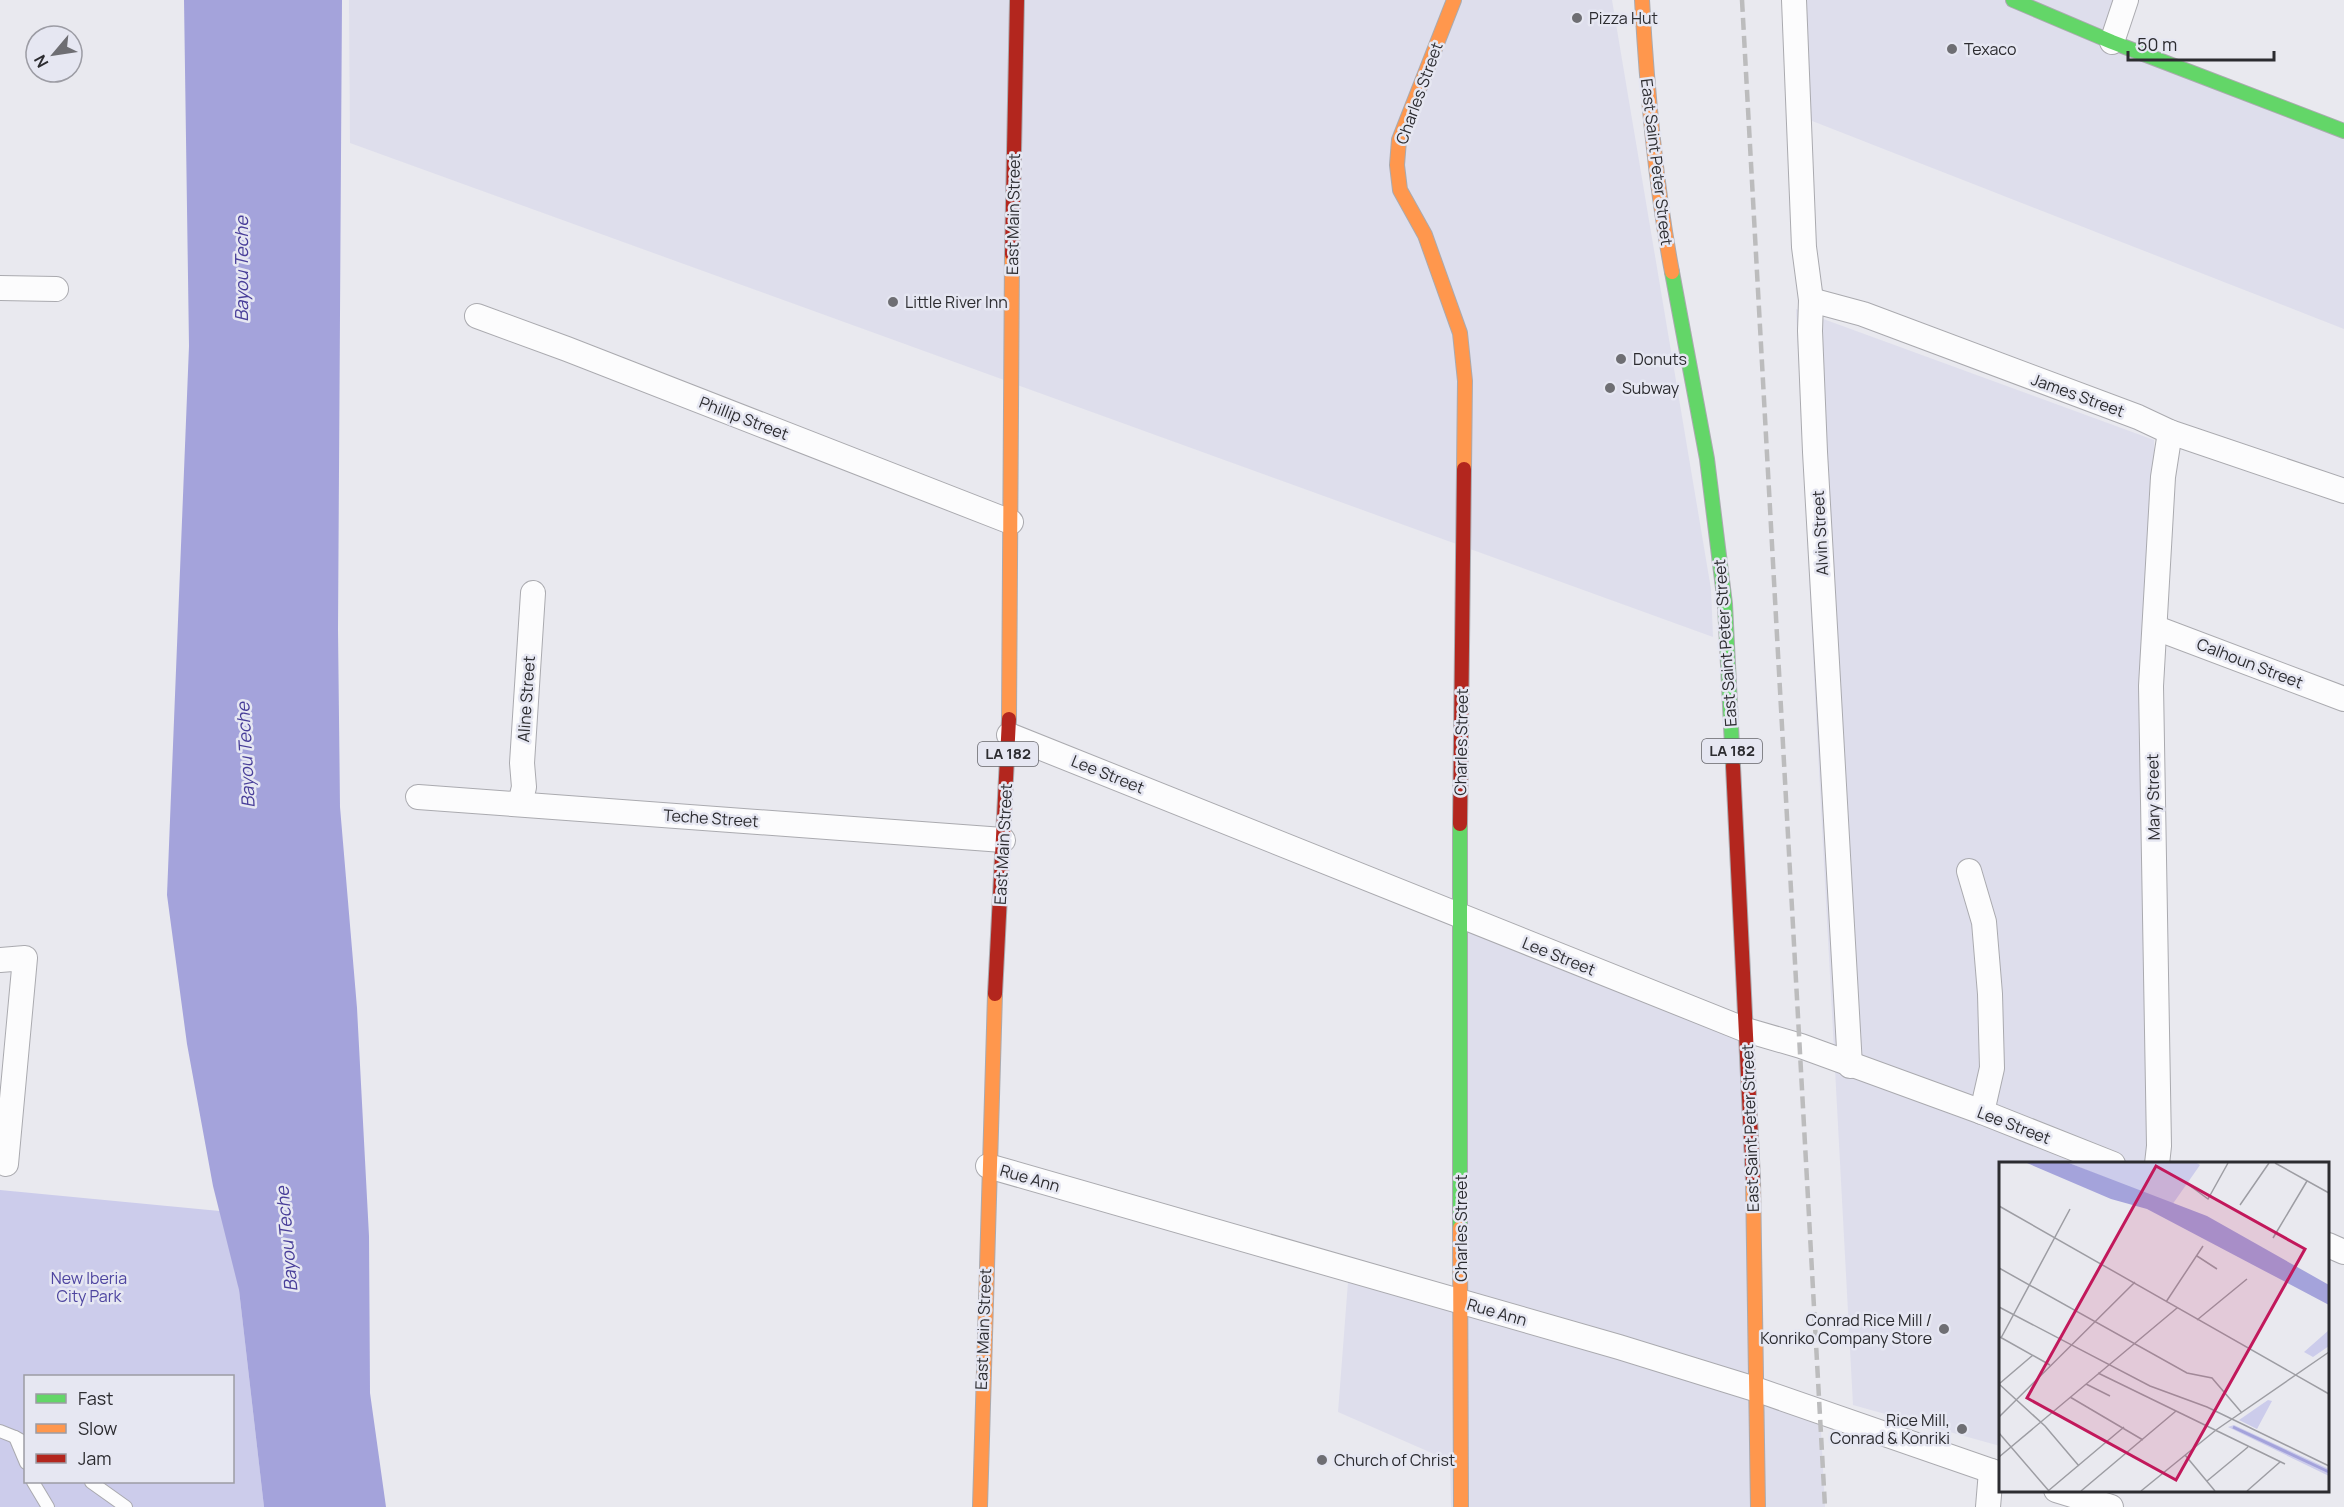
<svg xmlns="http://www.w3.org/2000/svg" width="2344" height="1507" font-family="Manrope,sans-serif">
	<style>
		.built { fill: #dedeec }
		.green { fill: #cccceb; fill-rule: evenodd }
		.water { fill: #a4a3db }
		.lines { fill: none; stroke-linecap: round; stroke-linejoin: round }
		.lane-casing { stroke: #aaaaaf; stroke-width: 14 }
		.street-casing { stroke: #aaaaaf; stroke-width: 26 }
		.fast-casing { stroke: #aaaaaf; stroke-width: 16 }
		.slow-casing { stroke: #aaaaaf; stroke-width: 16 }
		.jam-casing { stroke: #aaaaaf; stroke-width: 16 }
		.lane { stroke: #fcfcfd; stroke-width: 12 }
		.street { stroke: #fcfcfd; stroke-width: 24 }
		.fast { stroke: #63d668; stroke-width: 14 }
		.slow { stroke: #ff974d; stroke-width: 14 }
		.jam { stroke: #b3261e; stroke-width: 14 }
		.rail { stroke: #bcbcbd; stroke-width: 4.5; stroke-dasharray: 12 6; stroke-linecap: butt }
		.poi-dot { fill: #6e6e73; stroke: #e6e7f2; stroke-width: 2 }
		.labels { text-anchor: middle; stroke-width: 5; stroke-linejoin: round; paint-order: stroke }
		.shield { fill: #e6e7f2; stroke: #64646a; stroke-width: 1.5 }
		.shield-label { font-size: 15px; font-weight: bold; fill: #2c2c30 }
		.poi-label { font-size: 16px; fill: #2c2c30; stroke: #e6e7f2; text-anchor: start }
		.street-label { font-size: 16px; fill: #2c2c30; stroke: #e6e7f2 }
		.park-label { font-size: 16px; fill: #4e45a0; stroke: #e6e7f2 }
		.water-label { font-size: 18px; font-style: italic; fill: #483e99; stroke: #e6e7f2 }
		.inset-river { fill: none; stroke: #a4a3db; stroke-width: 3 }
		.inset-road { fill: none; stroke: #9d9da3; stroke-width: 1.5 }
		.view { fill: #c2185b; fill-opacity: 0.15; stroke: #c2185b; stroke-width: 3 }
		.inset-edge { fill: none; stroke: #2c2c30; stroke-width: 3 }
	</style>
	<rect width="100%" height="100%" fill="#e9e9ef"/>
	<g class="built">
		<polygon points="349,0 1612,0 1711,589 1713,637 350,143"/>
		<polygon points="1803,0 2128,0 2112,41 2344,132 2344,329 1807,119"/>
		<polygon points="1796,309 2154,440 2155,1163 2000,1164 2000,1446 1853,1405 1815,696"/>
		<polygon points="1459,916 1746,1030 1758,1389 1820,1411 1825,1507 1451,1507 1450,1461 1338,1412 1349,1269 1460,1301"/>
	</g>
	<path class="green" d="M 0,1190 L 230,1212 L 264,1507 L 0,1507 ZM 26,1376 L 232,1376 L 232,1482 L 26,1482 Z"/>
	<polygon class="water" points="184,0 342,0 338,629 340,807 357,1008 369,1236 370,1393 386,1507 264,1507 239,1290 213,1186 187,1044 167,895 189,346"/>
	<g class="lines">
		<defs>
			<g id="lane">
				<polyline points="0,1431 15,1437"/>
				<polyline points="26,1443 15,1437 26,1463"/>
				<polyline points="33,1482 48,1507"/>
				<polyline points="91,1482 126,1507"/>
			</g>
			<g id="street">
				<polyline points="1794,0 1804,247 1811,300 1810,331 1815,452 1850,1066"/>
				<polyline points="2112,42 2126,0"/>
				<polyline points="0,288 56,289"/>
				<polyline points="1811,300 1863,314 2138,417 2170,432 2344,491"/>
				<polyline points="477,316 567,349 1011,522"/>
				<polyline points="2156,628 2344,699"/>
				<polyline points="1009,735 1746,1030 1801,1046 1982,1112 2113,1164"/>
				<polyline points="418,797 1003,840"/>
				<polyline points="520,804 524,787 522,763 533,593"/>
				<polyline points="1969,871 1984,922 1990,994 1992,1068 1982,1112"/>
				<polyline points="0,960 25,958 6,1164"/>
				<polyline points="2157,1164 2159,1146 2151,686 2163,477 2170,432"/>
				<polyline points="988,1166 1619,1347 1758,1390 2000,1474"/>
				<polyline points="2328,1245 2344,1252"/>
				<polyline points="2056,1490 2111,1507"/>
				<polyline points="1988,1507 1991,1471"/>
			</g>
			<g id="fast">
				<polyline points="2013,0 2112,42 2344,131"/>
				<polyline points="1672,272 1707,459 1725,604 1733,766"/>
				<polyline points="1460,824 1460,1228"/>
			</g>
			<g id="slow">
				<polyline points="1454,0 1399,140 1397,165 1400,190 1425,235 1460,333 1465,381 1464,469"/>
				<path d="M 1642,0 C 1647,91 1655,182 1672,272"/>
				<polyline points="1009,719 1012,254"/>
				<polyline points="1753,1180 1758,1507"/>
				<polyline points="1460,1228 1461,1507"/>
				<polyline points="980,1507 995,994"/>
			</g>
			<g id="jam">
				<polyline points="1012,254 1017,0"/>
				<polyline points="1733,766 1753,1180"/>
				<polyline points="1460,824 1464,469"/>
				<polyline points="995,994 1009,719"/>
			</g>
		</defs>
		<use href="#lane" class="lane-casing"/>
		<use href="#street" class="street-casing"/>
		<use href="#fast" class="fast-casing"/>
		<use href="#slow" class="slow-casing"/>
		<use href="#jam" class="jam-casing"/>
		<use href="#lane" class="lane"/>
		<use href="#street" class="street"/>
		<use href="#fast" class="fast"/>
		<use href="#slow" class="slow"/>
		<use href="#jam" class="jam"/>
		<polyline class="rail" points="1742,0 1825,1507"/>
	</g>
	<g class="poi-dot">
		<circle cx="1577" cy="18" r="6"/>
		<circle cx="1952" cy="49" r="6"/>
		<circle cx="893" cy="302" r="6"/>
		<circle cx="1621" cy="359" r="6"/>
		<circle cx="1610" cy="388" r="6"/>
		<circle cx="1944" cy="1329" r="6"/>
		<circle cx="1962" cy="1429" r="6"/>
		<circle cx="1322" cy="1460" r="6"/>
	</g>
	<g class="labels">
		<g class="shield">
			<rect x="1702" y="739" width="60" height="24" rx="4.5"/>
			<rect x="978" y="742" width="60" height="24" rx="4.5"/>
		</g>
		<g class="shield-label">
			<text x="1732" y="756">LA 182</text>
			<text x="1008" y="759">LA 182</text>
		</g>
		<g class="poi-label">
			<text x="1589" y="24">Pizza Hut</text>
			<text x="1964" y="55">Texaco</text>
			<text x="905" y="308">Little River Inn</text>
			<text x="1633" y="365">Donuts</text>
			<text x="1622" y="394">Subway</text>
			<text x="1932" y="1326" text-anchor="end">Conrad Rice Mill /<tspan x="1932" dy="18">Konriko Company Store</tspan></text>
			<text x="1950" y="1426" text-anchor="end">Rice Mill,<tspan x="1950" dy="18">Conrad &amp; Konriki</tspan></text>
			<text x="1334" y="1466">Church of Christ</text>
		</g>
		<g class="street-label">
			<text transform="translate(1419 93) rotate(-70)" y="6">Charles Street</text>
			<text transform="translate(1657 162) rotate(83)" y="6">East Saint Peter Street</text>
			<text transform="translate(1013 214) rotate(-89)" y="6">East Main Street</text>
			<text transform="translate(2078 395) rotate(20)" y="6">James Street</text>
			<text transform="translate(744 418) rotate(21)" y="6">Phillip Street</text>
			<text transform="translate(1820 533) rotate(-93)" y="6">Alvin Street</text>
			<text transform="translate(1725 643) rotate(-94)" y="6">East Saint Peter Street</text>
			<text transform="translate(2250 663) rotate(21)" y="6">Calhoun Street</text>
			<text transform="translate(526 699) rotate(-86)" y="6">Aline Street</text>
			<text transform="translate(1461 742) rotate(-89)" y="6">Charles Street</text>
			<text transform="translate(1108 774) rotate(22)" y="6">Lee Street</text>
			<text transform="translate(2153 797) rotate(-91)" y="6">Mary Street</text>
			<text transform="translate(711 818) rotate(4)" y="6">Teche Street</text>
			<text transform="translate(1003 844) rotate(-87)" y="6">East Main Street</text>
			<text transform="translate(1559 956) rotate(22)" y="6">Lee Street</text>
			<text transform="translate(2014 1125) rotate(21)" y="6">Lee Street</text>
			<text transform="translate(1750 1128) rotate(-92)" y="6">East Saint Peter Street</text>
			<text transform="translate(1030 1178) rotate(16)" y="6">Rue Ann</text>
			<text transform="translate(1461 1228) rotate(-90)" y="6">Charles Street</text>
			<text transform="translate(1497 1312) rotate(16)" y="6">Rue Ann</text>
			<text transform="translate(983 1329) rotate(-88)" y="6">East Main Street</text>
		</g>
		<g class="park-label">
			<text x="89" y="1284">New Iberia<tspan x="89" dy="18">City Park</tspan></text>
		</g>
		<g class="water-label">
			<text transform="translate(242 269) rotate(-90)" y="6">Bayou Teche</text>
			<text transform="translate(246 755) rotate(-93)" y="6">Bayou Teche</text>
			<text transform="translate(287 1239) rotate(-95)" y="6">Bayou Teche</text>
		</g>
	</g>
	<g transform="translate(1999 1162)">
		<rect width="330" height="330" fill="#e9e9ef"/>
		<path d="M 70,1 L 198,1 L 201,3 L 173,43 ZM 330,168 L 330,184 L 314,195 L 305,190 ZM 269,238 L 273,239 L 258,267 L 240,258 ZM 235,263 L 330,307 L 330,314 L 229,265 Z" fill="#cccceb"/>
		<path d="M 28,1 L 70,1 L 208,54 L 330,123 L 330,143 L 148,47 L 112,37 Z" fill="#a4a3db"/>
		<path class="inset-river" d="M 234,265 L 330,310"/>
		<path class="inset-road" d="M 276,1 L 330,31M 190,23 L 209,37 L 229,1M 241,43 L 270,1M 0,44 L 330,232M 274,76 L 308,19M 198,94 L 218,107M 0,106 L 188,211 L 213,216 L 243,251M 167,140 L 204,84M 0,145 L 151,224 L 208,245 L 330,304M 198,158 L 248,117M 1,175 L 51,203M 2,176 L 71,47M 99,211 L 286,302M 0,222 L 46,264 L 80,304M 0,222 L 34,193M 87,222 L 111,234M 71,235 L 144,278M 0,255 L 136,120M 0,271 L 50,329M 186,293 L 216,329M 0,295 L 178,146M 208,319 L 249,285M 49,329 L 125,265M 82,329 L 177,249M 142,329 L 217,268 L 330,190M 248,329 L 281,300"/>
		<path class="view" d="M 157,4 L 306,87 L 177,318 L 28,236 Z"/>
		<rect width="330" height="330" class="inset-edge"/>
	</g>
	<rect x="24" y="1375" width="210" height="108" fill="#e6e7f2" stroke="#9c9ca4" stroke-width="1.5"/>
	<rect x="36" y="1394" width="30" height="9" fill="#63d668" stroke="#9c9ca4" stroke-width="1.5"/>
	<text x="78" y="1405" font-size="18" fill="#2c2c30">Fast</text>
	<rect x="36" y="1424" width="30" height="9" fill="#ff974d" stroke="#9c9ca4" stroke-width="1.5"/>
	<text x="78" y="1435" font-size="18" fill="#2c2c30">Slow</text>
	<rect x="36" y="1454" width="30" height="9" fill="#b3261e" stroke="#9c9ca4" stroke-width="1.5"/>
	<text x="78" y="1465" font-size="18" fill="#2c2c30">Jam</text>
	<g transform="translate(54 54) rotate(241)"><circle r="28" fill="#e6e7f2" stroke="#9c9ca4" stroke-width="1.5"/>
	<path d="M0-4.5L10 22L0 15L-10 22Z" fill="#6e6e73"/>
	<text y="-9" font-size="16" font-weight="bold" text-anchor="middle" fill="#2c2c30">N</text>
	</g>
	<path d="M2128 51v9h146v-9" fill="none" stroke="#2c2c30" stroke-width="3"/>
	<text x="2137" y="51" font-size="18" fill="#2c2c30" stroke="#e6e7f2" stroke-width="4.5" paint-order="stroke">50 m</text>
</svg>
